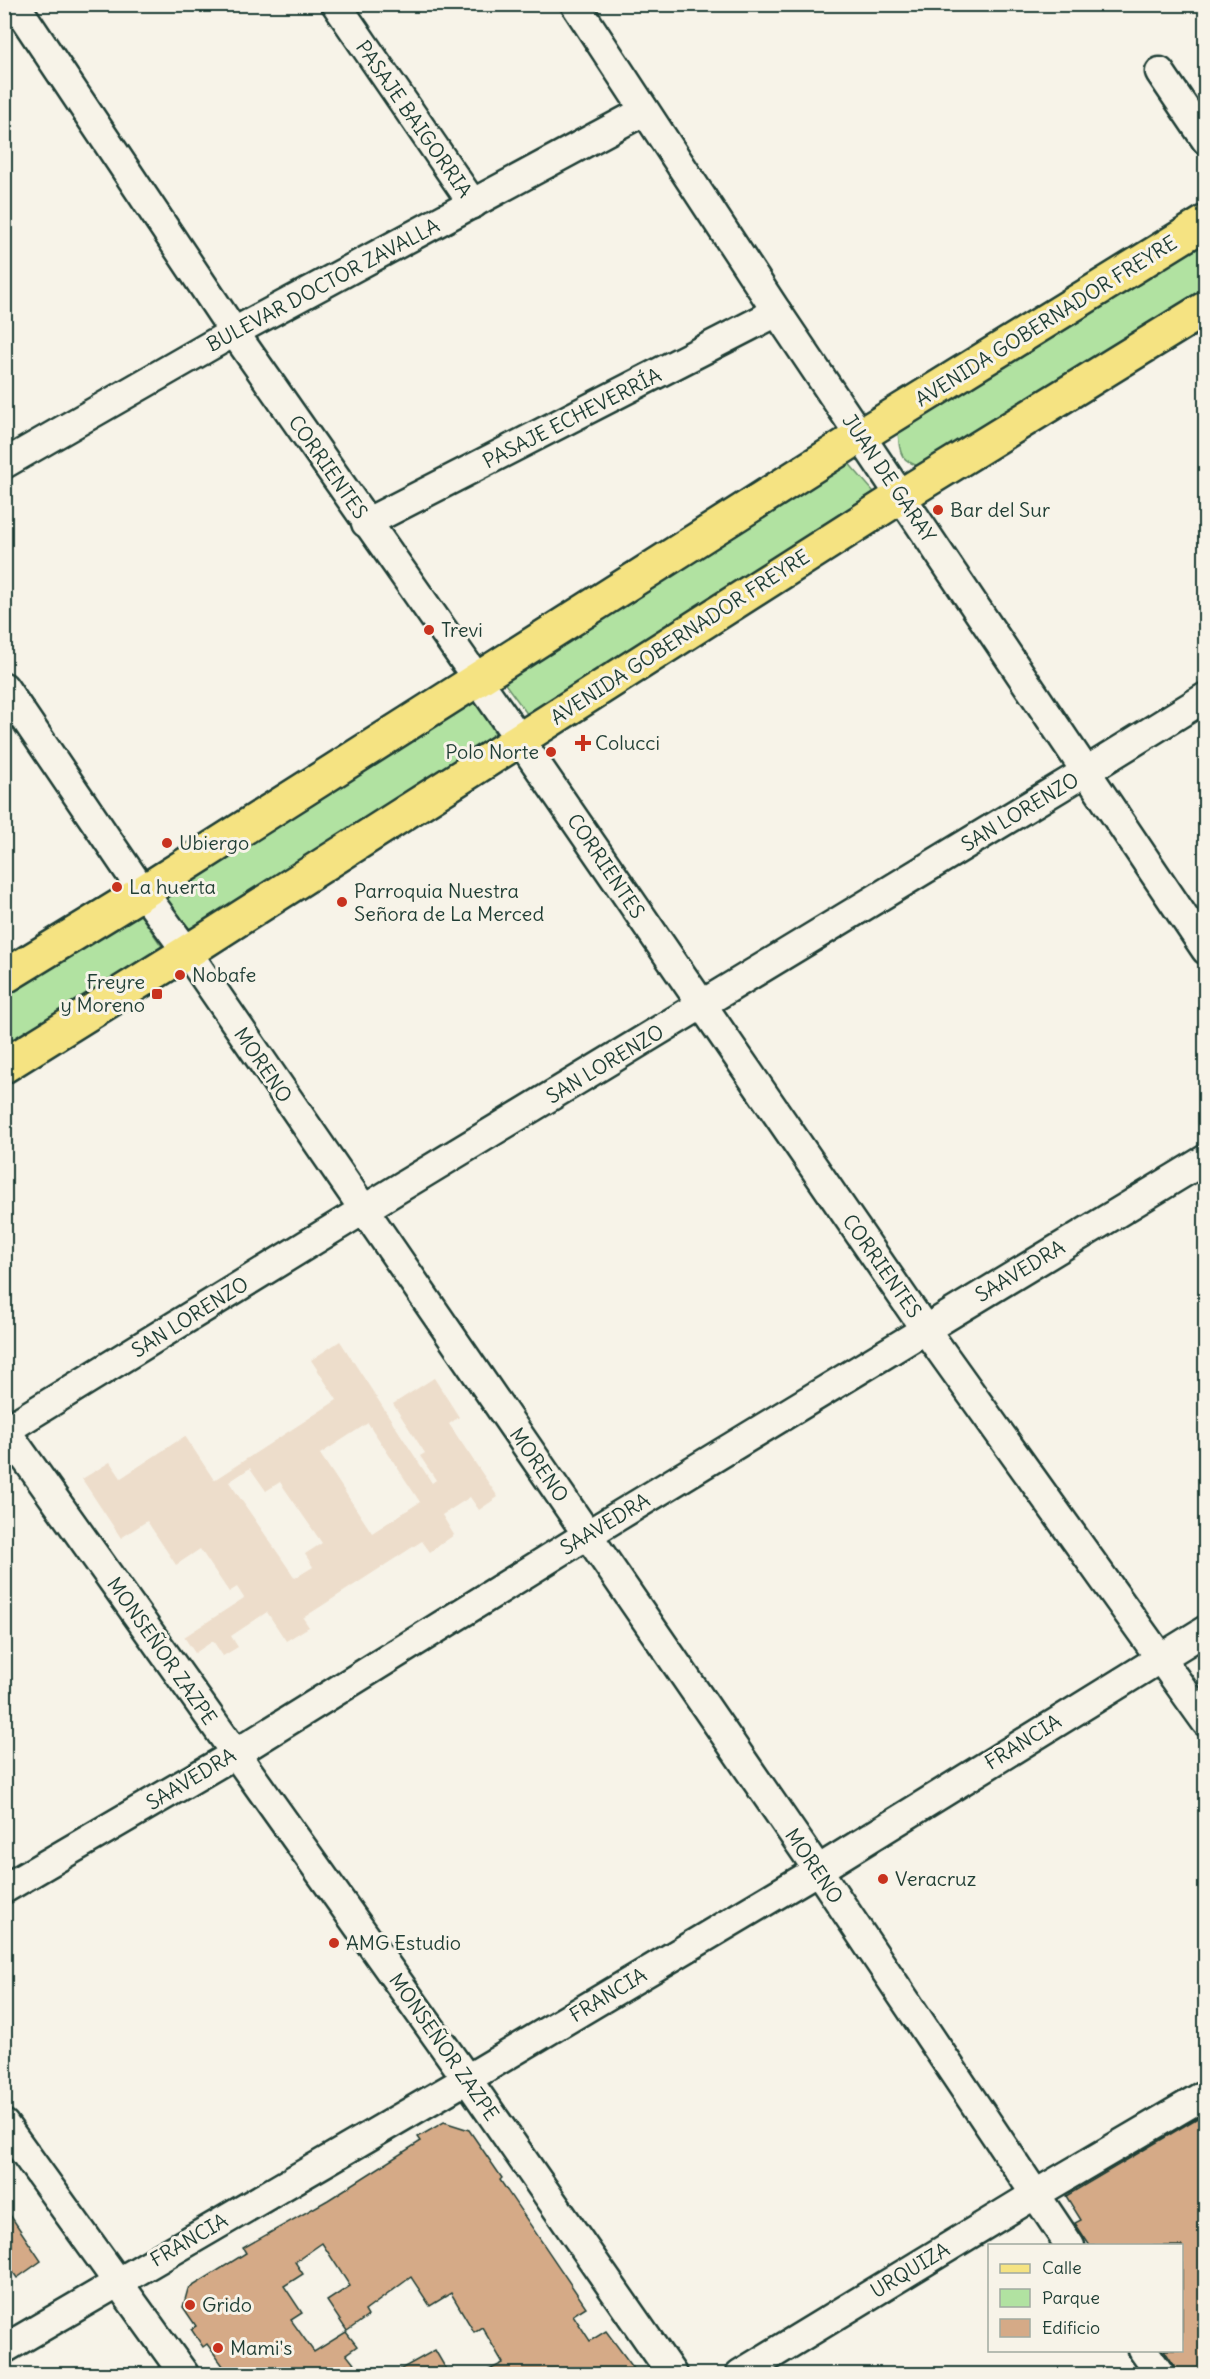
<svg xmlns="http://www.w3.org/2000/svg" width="1210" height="2379" font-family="Delius,sans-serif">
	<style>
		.built { fill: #edddcb; fill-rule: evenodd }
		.green { fill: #b1e2a1; stroke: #68906a; stroke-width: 1.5 }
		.building { fill: #d5aa87; stroke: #1f3d34; stroke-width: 1.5 }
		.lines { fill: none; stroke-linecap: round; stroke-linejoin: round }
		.minor-casing { stroke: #1f3d34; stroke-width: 33 }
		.major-casing { stroke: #1f3d34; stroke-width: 38 }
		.minor { stroke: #f7f3e8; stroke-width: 28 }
		.major { stroke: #f5e382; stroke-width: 33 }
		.poi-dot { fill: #c8321e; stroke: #f7f3e8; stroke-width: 2 }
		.labels { text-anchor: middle; stroke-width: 6; stroke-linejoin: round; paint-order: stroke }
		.street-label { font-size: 20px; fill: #1f3d34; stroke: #f7f3e8 }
		.poi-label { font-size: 20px; fill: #1f3d34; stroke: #f7f3e8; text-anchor: start }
	</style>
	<rect width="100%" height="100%" fill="#f7f3e8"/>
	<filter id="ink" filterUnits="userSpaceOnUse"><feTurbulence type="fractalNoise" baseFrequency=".0167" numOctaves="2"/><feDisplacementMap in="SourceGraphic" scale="12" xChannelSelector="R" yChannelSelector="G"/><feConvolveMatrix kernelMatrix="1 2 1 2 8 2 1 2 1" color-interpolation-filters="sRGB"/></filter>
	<g filter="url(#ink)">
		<path class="built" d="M 340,1341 L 432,1483 L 436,1480 L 420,1456 L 425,1453 L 393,1404 L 434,1378 L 459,1417 L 449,1424 L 498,1497 L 479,1510 L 470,1497 L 442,1515 L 454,1535 L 430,1552 L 422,1541 L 303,1618 L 309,1627 L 286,1641 L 267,1612 L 231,1636 L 238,1647 L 223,1656 L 213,1641 L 195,1653 L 184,1637 L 244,1598 L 237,1587 L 229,1592 L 200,1549 L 176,1565 L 147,1521 L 121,1538 L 82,1479 L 110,1462 L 121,1478 L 185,1436 L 214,1480 L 337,1400 L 311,1360 ZM 368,1423 L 420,1502 L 372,1533 L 320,1454 ZM 250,1468 L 266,1491 L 280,1482 L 322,1543 L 305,1554 L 313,1567 L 295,1578 L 229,1482 Z"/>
		<g class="green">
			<path d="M 1205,240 L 1205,294 L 925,469 C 900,460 900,457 898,431 Z"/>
			<polygon points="845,459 874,492 528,715 503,681"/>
			<polygon points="473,699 499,739 191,930 164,899"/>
			<polygon points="139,913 163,948 5,1050 5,995"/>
		</g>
		<g class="building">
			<polygon points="1206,2113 1206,2374 1176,2374 1174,2365 1164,2350 1182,2350 1182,2246 1090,2246 1075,2223 1081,2220 1066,2196"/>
			<polygon points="444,2122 469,2130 502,2178 500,2180 586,2307 573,2315 590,2341 606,2331 638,2374 481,2374 503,2363 482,2327 474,2332 451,2293 430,2306 411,2277 365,2311 368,2316 347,2331 327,2301 350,2286 322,2243 295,2262 303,2274 284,2286 302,2313 291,2320 314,2352 346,2332 357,2346 346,2354 354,2364 338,2374 229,2374 207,2344 203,2347 191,2329 196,2326 183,2307 188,2289 246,2253 243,2248 328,2200 421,2141 418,2137"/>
			<polygon points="4,2206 41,2261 17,2278 4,2259"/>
			<polygon points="435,2350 449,2374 392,2374"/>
		</g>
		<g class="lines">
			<defs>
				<g id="minor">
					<polyline points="15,4 234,332 520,740 925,1329 1206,1722"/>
					<polyline points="336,4 473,204"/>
					<polyline points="575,4 777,312 1206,950"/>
					<polyline points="1160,72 1206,140"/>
					<polyline points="4,464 234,332 644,111"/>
					<polyline points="366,523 777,312"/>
					<polyline points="4,687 143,892 187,952 818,1870 1070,2246"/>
					<polyline points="4,1428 467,2079 672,2374"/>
					<polyline points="4,1431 363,1210 1085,772 1206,697"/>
					<polyline points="4,1889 235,1754 587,1535 1206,1159"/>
					<polyline points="4,2124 184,2374"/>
					<polyline points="4,2349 467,2079 818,1870 1206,1630"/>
					<polyline points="1143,2350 1160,2374"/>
					<polyline points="740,2374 1034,2195 1206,2094"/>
				</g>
				<g id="major">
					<polyline points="4,977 143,892 860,436 1206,222"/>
					<polyline points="4,1066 187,952 901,496 1206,308"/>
				</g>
			</defs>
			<use href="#minor" class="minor-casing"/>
			<use href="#major" class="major-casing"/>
			<use href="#minor" class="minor"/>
			<use href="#major" class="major"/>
		</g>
	</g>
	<g class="poi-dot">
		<circle cx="938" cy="510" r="6"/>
		<circle cx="429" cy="630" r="6"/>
		<path d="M580 734h6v6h6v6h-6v6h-6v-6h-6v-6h6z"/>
		<circle cx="551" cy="752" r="6"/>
		<circle cx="167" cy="843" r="6"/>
		<circle cx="117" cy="887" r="6"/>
		<circle cx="342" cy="902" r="6"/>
		<circle cx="180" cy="975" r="6"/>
		<rect x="151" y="988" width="12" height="12" rx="3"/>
		<circle cx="883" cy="1879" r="6"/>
		<circle cx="334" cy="1943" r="6"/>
		<circle cx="190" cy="2305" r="6"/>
		<circle cx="218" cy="2348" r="6"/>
	</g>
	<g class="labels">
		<g class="street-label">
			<text transform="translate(414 119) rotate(55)" y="7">PASAJE BAIGORRIA</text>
			<text transform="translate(323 285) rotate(-28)" y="7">BULEVAR DOCTOR ZAVALLA</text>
			<text transform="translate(1046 321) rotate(-32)" y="7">AVENIDA GOBERNADOR FREYRE</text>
			<text transform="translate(572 418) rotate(-27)" y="7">PASAJE ECHEVERRÍA</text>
			<text transform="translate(328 467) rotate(55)" y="7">CORRIENTES</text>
			<text transform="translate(889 478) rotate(56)" y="7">JUAN DE GARAY</text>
			<text transform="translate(680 637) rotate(-33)" y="7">AVENIDA GOBERNADOR FREYRE</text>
			<text transform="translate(1020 812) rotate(-31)" y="7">SAN LORENZO</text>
			<text transform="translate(606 866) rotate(56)" y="7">CORRIENTES</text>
			<text transform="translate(605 1064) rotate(-31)" y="7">SAN LORENZO</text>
			<text transform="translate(263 1065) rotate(56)" y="7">MORENO</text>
			<text transform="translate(882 1266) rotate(55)" y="7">CORRIENTES</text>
			<text transform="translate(1020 1271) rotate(-31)" y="7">SAAVEDRA</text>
			<text transform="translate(190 1317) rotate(-32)" y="7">SAN LORENZO</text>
			<text transform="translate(539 1465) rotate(55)" y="7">MORENO</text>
			<text transform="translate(605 1524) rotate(-31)" y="7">SAAVEDRA</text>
			<text transform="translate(162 1651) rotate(55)" y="7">MONSEÑOR ZAZPE</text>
			<text transform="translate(1023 1742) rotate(-32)" y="7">FRANCIA</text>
			<text transform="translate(191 1779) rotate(-31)" y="7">SAAVEDRA</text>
			<text transform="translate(814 1866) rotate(56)" y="7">MORENO</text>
			<text transform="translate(608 1995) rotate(-31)" y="7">FRANCIA</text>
			<text transform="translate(444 2047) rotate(55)" y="7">MONSEÑOR ZAZPE</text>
			<text transform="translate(189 2240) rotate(-30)" y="7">FRANCIA</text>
			<text transform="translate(910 2270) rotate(-31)" y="7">URQUIZA</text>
		</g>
		<g class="poi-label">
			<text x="950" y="517">Bar del Sur</text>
			<text x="441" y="637">Trevi</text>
			<text x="595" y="750">Colucci</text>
			<text x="539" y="759" text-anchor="end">Polo Norte</text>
			<text x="179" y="850">Ubiergo</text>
			<text x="129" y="894">La huerta</text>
			<text x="354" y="898">Parroquia Nuestra<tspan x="354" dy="23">Señora de La Merced</tspan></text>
			<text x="192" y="982">Nobafe</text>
			<text x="145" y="989" text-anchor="end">Freyre<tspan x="145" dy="23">y Moreno</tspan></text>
			<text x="895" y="1886">Veracruz</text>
			<text x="346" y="1950">AMG Estudio</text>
			<text x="202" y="2312">Grido</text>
			<text x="230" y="2355">Mami's</text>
		</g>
	</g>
	<rect width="1210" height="2379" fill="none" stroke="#f7f3e8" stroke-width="24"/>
	<rect x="12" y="12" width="1186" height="2355" fill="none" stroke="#1f3d34" stroke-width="2" filter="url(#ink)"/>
	<rect x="988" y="2244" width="195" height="108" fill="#f7f3e8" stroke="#a1aaa0" stroke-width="1.5"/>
	<rect x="1000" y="2264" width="30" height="9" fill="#f5e382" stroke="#a1aaa0" stroke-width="1.5"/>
	<text x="1042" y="2274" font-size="18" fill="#1f3d34">Calle</text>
	<rect x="1000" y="2289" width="30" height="18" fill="#b1e2a1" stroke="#a1aaa0" stroke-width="1.5"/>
	<text x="1042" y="2304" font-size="18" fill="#1f3d34">Parque</text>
	<rect x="1000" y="2319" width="30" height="18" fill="#d5aa87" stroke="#a1aaa0" stroke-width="1.5"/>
	<text x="1042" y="2334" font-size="18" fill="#1f3d34">Edificio</text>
</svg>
